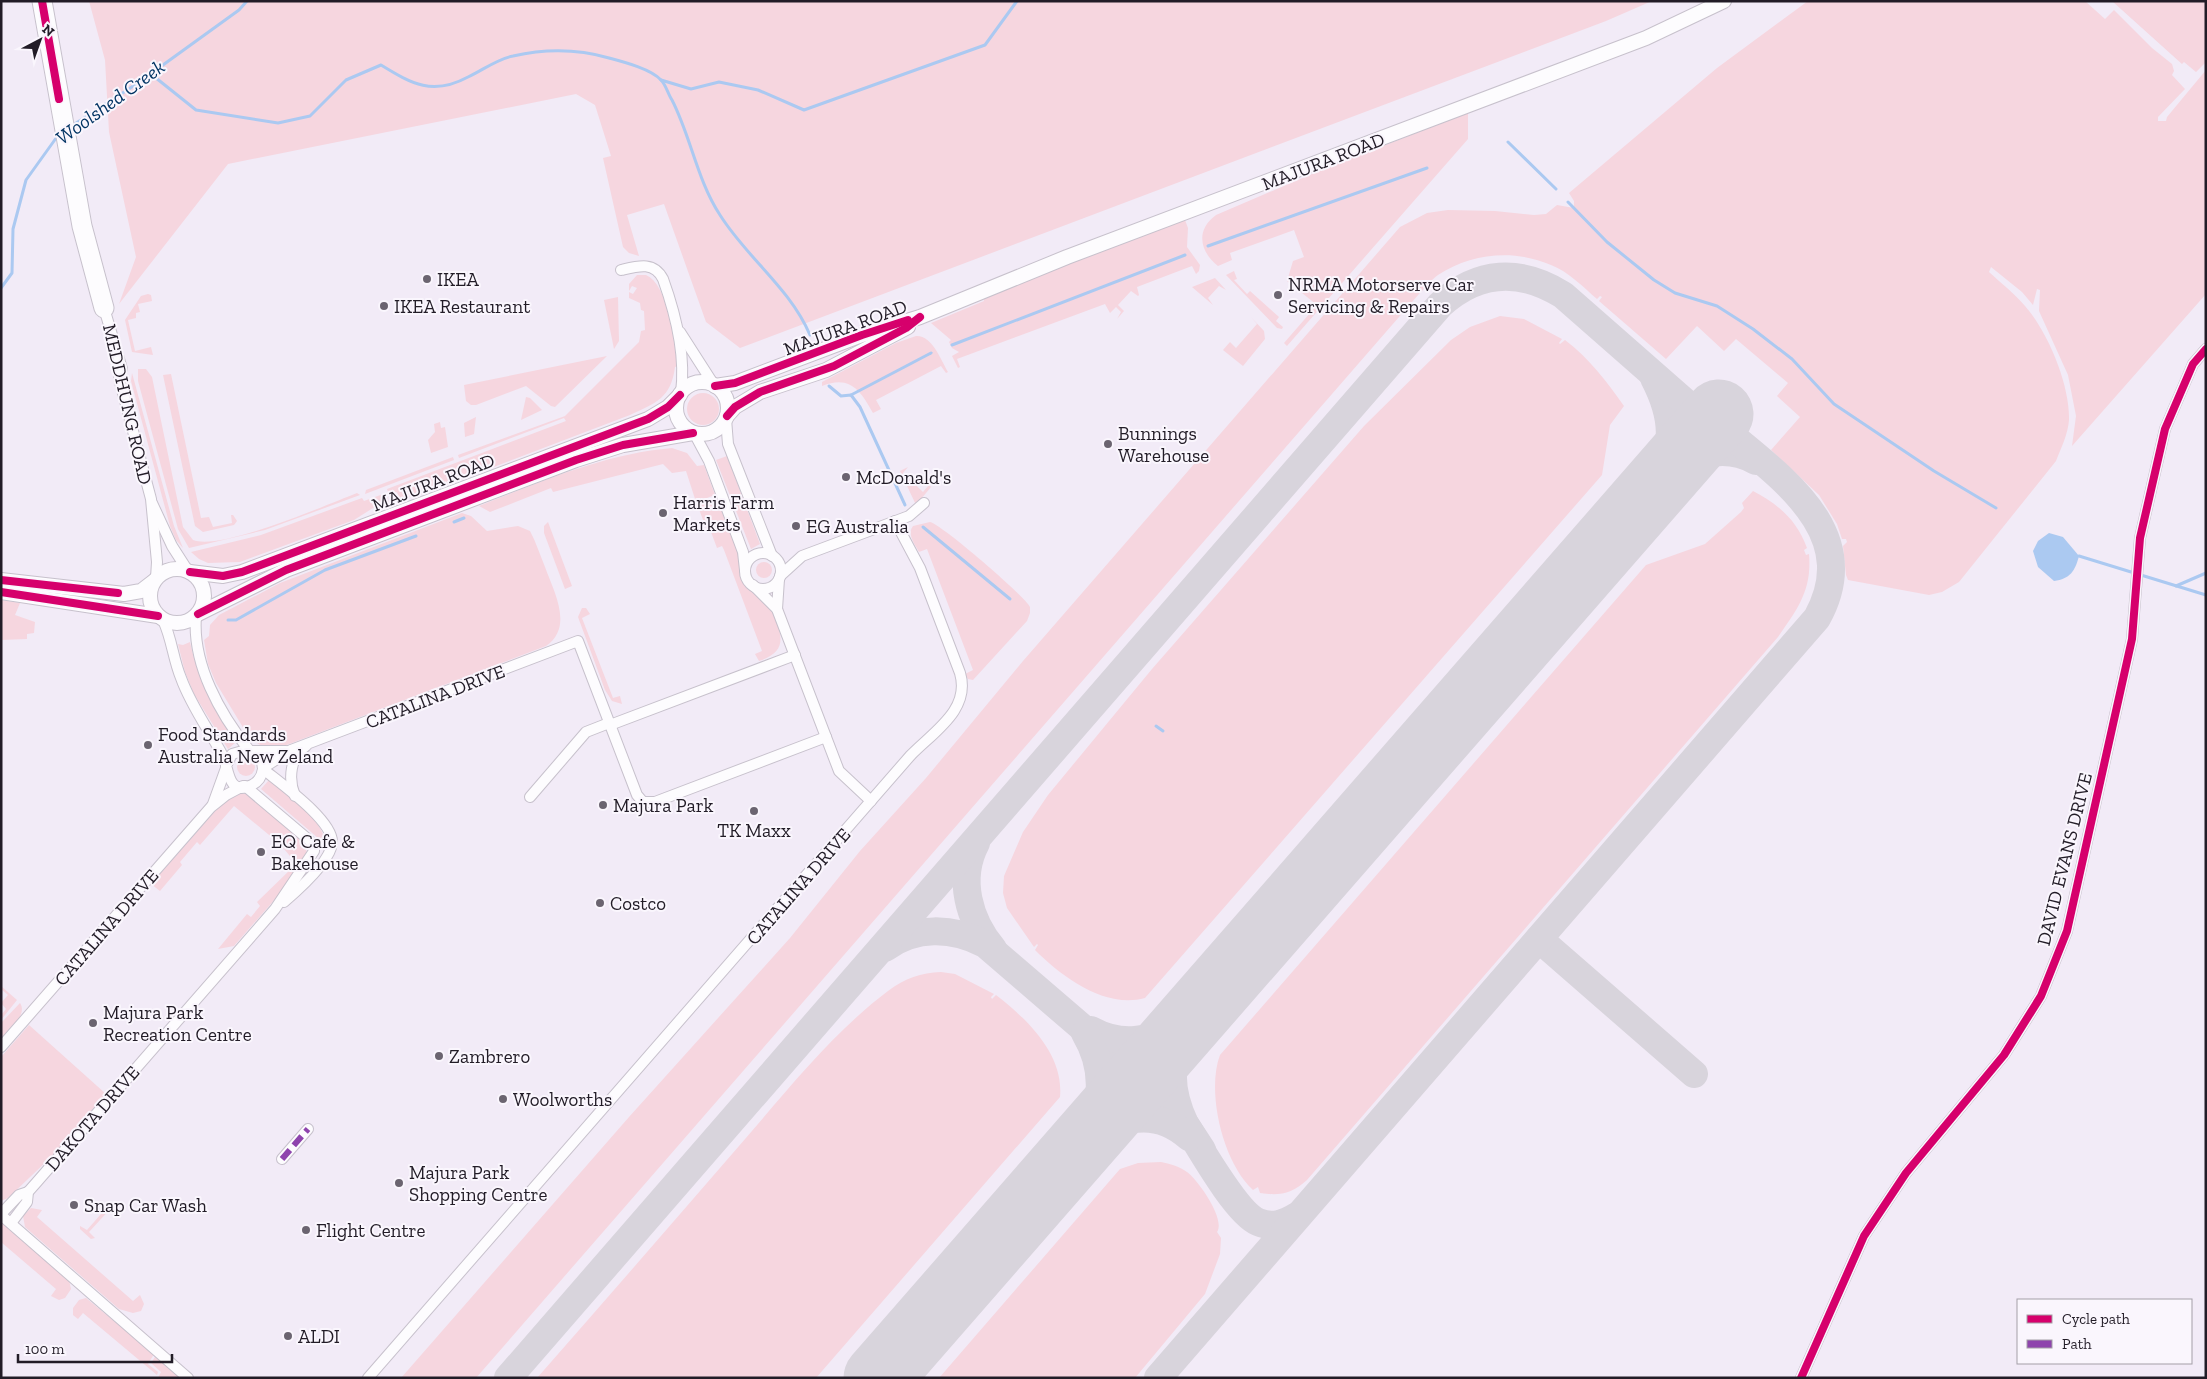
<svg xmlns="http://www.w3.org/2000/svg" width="2207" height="1379" font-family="'Zilla Slab',serif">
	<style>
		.green { fill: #f6d6df }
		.water { fill: #abc9f1 }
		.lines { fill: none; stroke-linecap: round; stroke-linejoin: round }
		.stream { stroke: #abc9f1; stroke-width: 3 }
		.taxiway { stroke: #d8d4dc; stroke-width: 28 }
		.runway { stroke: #d8d4dc; stroke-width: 69 }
		.street-casing { stroke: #c7c1cc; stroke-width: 12 }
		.secondary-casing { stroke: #c7c1cc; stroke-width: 16 }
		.highway-casing { stroke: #c7c1cc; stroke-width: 21 }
		.street { stroke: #fdfcfe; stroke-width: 10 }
		.secondary { stroke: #fdfcfe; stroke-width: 14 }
		.highway { stroke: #fdfcfe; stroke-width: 19 }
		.quiet { stroke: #8e44ad; stroke-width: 6; stroke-dasharray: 12 6; stroke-linecap: butt }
		.cycleway-casing { stroke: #faf6fd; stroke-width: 11 }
		.cycleway { stroke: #d6006c; stroke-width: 8 }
		.poi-dot { fill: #6b6470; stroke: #faf6fd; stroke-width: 2 }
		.labels { text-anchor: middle; stroke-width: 4; stroke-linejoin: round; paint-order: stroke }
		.street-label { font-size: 19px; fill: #221c27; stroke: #faf6fd }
		.poi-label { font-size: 19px; fill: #221c27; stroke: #faf6fd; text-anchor: start }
		.water-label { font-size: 20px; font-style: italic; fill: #023463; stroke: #faf6fd }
	</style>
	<rect width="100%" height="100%" fill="#f2ebf7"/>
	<g class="green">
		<polygon points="89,1 1652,1 1606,21 740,348 706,322 664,204 627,215 639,256 629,253 623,247 603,158 611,156 595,105 576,94 228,164 119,304 136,257 109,132 105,60"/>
		<path d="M 1808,1 L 2085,1 L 2105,19 L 2114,10 L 2152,48 L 2172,64 L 2174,71 L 2172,75 L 2185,89 L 2158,117 L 2158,121 L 2166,121 L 2167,117 L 2206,70 L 2206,294 L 2072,446 L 2076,416 L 2068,375 L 2039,311 L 2040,290 L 2037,289 L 2033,305 L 2022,292 L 1991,267 L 1989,272 C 2001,283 2014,293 2025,306 C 2048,332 2070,385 2069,420 C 2068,434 2061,448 2056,461 L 1959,582 L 1942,592 L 1929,595 L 1848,580 L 1846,575 L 1843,546 L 1847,542 L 1846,539 L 1842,539 L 1837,524 L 1819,495 L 1771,450 L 1800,417 L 1777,396 L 1788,383 L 1736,339 L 1724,351 L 1697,326 L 1666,359 L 1599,301 L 1602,297 L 1600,296 L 1597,299 C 1583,287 1569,272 1551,265 C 1515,249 1471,253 1438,275 C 1431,280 1425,288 1419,294 L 476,1378 L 401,1378 L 629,1117 L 790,938 L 860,851 L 926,778 L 1023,661 L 1400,227 L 1427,213 L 1448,210 L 1495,211 L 1534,215 L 1546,214 L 1557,205 L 1574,208 L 1574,201 L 1569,193 L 1717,68 Z"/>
		<polygon points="2112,1 2206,1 2206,62 2196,72 2184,62 2182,64"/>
		<path d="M 1468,113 L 1468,139 L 1287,346 L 1284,343 L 1317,305 L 1287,281 L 1293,261 L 1304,257 L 1294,230 L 1230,253 L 1232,260 L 1218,266 C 1200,252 1195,230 1216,215 L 1326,168 Z"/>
		<polygon points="1185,220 1188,228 1187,247 1200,265 1199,271 1196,274 1192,266 1137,287 1139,295 1138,296 1131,291 1118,305 1124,311 1117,319 1121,312 1116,307 1110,313 1105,304 957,359 960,367 958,368 952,356 959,352 952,348 949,342 951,340 931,323 984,301 983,296"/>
		<polygon points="1234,271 1237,279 1234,280 1247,294 1250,291 1279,317 1276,321 1283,327 1282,329 1277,328 1226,275"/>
		<path d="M 637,275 L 646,275 C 668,284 676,344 679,366 L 675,367 C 671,398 656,403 630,415 L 420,495 L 399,498 L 397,492 L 389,495 L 387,489 L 566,421 L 564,418 L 459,458 L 458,455 L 565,416 L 639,342 L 641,331 L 645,330 L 644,311 L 641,310 L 640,303 L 629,298 L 629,292 L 633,294 L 637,288 L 632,286 L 629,291 L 629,284 Z"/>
		<polygon points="1215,278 1226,290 1219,286 1208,298 1213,305 1192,287"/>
		<polygon points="148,294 151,295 152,301 138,304 140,312 136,313 136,318 128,320 135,351 151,347 153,355 132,352 125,320 141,296"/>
		<polygon points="618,297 619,341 614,349 604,300"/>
		<path d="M 1500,316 L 1524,319 L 1562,339 L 1559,343 L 1560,344 L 1565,340 C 1589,358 1607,382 1624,406 L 1610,425 L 1602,475 L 1145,998 C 1105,1009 1062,977 1035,950 L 1038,945 L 1037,944 L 1034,947 L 1007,908 L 1003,893 L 1004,876 L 1023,832 L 1048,795 L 1152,669 L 1364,426 L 1451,340 L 1470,327 Z"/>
		<polygon points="1251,317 1264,331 1265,339 1243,366 1223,350 1230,342 1236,348 1257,324"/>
		<path d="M 916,336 C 932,335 941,360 948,372 L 946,373 L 941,366 L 876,400 L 881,409 L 873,413 C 860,389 849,375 822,386 L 822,382 L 896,343 Z"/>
		<polygon points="607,356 555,407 551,406 526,386 476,405 471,405 466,401 464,385"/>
		<path d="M 138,369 L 146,369 L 152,377 L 183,527 L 193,540 C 221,551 326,505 357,493 L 360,495 L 265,530 L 189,548 L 178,529 L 138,381 Z"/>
		<polygon points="132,373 174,526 183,548 176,540 170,526 131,381"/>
		<polygon points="171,374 201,518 209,517 213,527 232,523 231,515 233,515 237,521 234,525 203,532 195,526 163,375"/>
		<circle cx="703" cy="409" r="16"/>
		<polygon points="526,397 530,398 542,410 521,420"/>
		<polygon points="476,417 474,434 465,437 464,423"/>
		<polygon points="440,422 441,428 445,427 448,447 431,453 428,440 435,432 434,424"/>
		<path d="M 672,448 L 687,453 L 697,466 L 704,465 L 715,495 L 696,502 L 686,471 L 672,473 L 663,464 L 553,492 L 551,488 L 490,512 L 479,506 C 543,481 604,454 672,448 Z"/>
		<polygon points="727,456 760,544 751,549 716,460"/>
		<polygon points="453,457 454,460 365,494 366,490"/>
		<polygon points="908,467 903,473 923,492 929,485 931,487 916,505 900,471"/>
		<path d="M 1753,491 C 1778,504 1797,520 1807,548 L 1804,550 L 1806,555 L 1809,554 C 1812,590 1798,608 1778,637 L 1307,1180 C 1292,1194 1279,1196 1260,1193 L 1258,1187 L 1253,1190 C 1223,1163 1206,1092 1220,1055 L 1646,565 L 1705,544 L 1741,512 L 1744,508 L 1742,503 Z"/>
		<polygon points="386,493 389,502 373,508 354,520 240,562 208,563 199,559 191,552 261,535 362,498 364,501"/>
		<path d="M 709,499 L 713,508 L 719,505 C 726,522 737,542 740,560 C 741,567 739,573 741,579 C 745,590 754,590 761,596 C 769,602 773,611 776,619 C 784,642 783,653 759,661 L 755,654 L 762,651 L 724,550 L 722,546 L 717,548 L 711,532 L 708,533 L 697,504 Z"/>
		<path d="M 462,513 L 471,516 L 487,531 L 518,526 L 530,531 C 536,542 540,555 545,567 C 554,592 574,627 546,646 L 284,746 L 264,747 L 255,742 L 247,734 L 216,683 L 208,664 L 204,640 L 209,636 L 210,625 L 219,615 L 280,583 Z"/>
		<polygon points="548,522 572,586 565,589 544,533 544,526"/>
		<path d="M 930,522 C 941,524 1025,596 1030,607 L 1030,613 L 1027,621 L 973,680 L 968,679 L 965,674 L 973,670 L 927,549 L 919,552 C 914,543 907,534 913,526 Z"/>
		<circle cx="764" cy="570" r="8"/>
		<polygon points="1,600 20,603 15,615 35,622 34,633 27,634 27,639 1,640"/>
		<polygon points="582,608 586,608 590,614 582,618 613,698 620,696 622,704 612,701 605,690 578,617"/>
		<path d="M 190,642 C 199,683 214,707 236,742 L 228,749 L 194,694 L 185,672 L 178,644 L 183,645 Z"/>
		<circle cx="246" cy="767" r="9"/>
		<path d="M 269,780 C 288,797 330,822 325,850 L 323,850 L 322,844 L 318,838 L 261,789 Z"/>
		<polygon points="237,793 247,794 304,842 307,853 283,890 234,946 218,949 247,914 251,917 260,906 257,902 293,867 291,864 294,861 280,844 234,806 200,845 197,842 180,862 182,865 160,891 151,884 224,801"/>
		<path d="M 941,972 L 955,974 L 994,994 L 991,997 L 992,999 L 996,995 C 1027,1019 1064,1054 1060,1097 L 816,1378 L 537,1378 C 605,1301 672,1223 739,1146 C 786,1092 831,1034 888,991 C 905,978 921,973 941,972 Z"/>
		<polygon points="1,986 17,1000 1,1020 1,1015 6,1009 1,1003 8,995 1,989"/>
		<path d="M 20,1003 C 28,1015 9,1030 1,1039 L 1,1023 Z"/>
		<polygon points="29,1025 106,1094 49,1159 8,1198 1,1201 1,1057"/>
		<path d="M 1161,1162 C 1170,1164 1179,1166 1187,1172 C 1198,1180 1226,1219 1217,1232 L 1221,1238 L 1220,1254 L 1205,1294 L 1135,1378 L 939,1378 L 1120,1169 L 1138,1163 Z"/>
		<polygon points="108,1206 111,1208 89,1232 95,1238 91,1239 80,1229 80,1226 87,1230"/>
		<polygon points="31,1208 42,1210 37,1217 133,1301 140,1295 144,1304 141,1311 133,1313 119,1309 25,1227 23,1216"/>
		<polygon points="1,1221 69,1280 71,1289 65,1298 59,1300 51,1296 56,1289 1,1242"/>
		<polygon points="86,1298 154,1354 148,1364 158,1372 157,1375 83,1313 78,1319 73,1315 73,1308 79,1300"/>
		<polygon points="155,1357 157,1357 180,1378 158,1378 161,1372 151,1363"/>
	</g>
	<path class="water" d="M 2049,533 L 2063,537 L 2079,556 C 2075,571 2070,579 2054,581 L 2038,567 L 2033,551 L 2038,541 Z"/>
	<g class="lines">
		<g class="stream">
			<path d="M 151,74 L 196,110 L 278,123 L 310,116 L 346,80 L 381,65 C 412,84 433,96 468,77 C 483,70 497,59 513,56 C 544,49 578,49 609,58 C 624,62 651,69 661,80 C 666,85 668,94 672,100 C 691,137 697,180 720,215 C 747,258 790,288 810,335"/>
			<polyline points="661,80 691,89 719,82 758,90 804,110 985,45 1017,1"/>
			<polyline points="70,127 138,83 239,10 247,1"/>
			<polyline points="1508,142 1556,189"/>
			<polyline points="1568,202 1607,242 1654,280 1675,293 1717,306 1753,329 1792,359 1834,404 1934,471 1996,508"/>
			<polyline points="1208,246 1427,168"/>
			<polyline points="1,288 12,273 13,229 26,180 59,134"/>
			<polyline points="952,345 1185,255"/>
			<polyline points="829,386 841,396 851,395 860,407 905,505"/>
			<polyline points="851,395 931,353"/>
			<polyline points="454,522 464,518"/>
			<polyline points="923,527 1010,599"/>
			<polyline points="2079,556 2206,595"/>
			<polyline points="2176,586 2206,573"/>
			<polyline points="228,620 236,620 325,570 416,536"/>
			<polyline points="1156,726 1163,731"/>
		</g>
		<g class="taxiway">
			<path d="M 1660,479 C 1687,456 1722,442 1756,461"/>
			<path d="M 1639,503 C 1672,458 1681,430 1654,378"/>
			<path d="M 976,843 C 957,879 969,920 993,949"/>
			<polyline points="1539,939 1694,1074"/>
			<path d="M 885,948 C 915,926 952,927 985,944 L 1156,1091 L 1185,1124 L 1202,1150"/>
			<path d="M 1209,999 C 1174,1039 1161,1073 1185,1124 C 1199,1146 1236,1213 1258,1222 C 1272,1228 1284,1224 1297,1216"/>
			<path d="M 1091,1030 C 1159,1067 1211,996 1250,952"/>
			<path d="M 1084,1142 C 1118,1118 1154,1106 1189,1137"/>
			<path d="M 1071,1157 C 1102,1121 1110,1075 1085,1033"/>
			<path d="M 508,1378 L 1440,305 C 1478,270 1520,268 1563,295 L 1710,424"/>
			<path d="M 1158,1378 L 1817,618 C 1867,528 1772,472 1713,420"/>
		</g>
		<polyline class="runway" points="878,1378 1719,414"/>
		<defs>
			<g id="street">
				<path d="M 621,270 C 638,266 654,261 663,279 C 676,315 686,355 681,393"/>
				<polyline points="104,308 122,369 119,375 120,382 151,499 157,562 156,578"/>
				<polyline points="680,332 714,385"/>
				<polyline points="726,419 728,444 772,556"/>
				<polyline points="694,433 709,461 743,552 745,570"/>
				<polyline points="152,503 172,546 188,571"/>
				<circle cx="763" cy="571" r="18"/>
				<polyline points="780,576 802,556 909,516 924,503"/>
				<polyline points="753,585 777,609 839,771 871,801"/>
				<polyline points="777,609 779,579"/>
				<path d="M 196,616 C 192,664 220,714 249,750"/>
				<path d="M 163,620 C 172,639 173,659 181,678 C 191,706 209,730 223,756 C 229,768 227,797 252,785 C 258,782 262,776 263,769 C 263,764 261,759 258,755 L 246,750 L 232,754 L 226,766"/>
				<polyline points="610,725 795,655"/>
				<polyline points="252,751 286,751"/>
				<polyline points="263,768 291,750 578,641 637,795 643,802 655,802 826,737"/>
				<path d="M 263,769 C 280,783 334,821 332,843 C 331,861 298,890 284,902"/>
				<path d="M 295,796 C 288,779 290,757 306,746"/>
				<polyline points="530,797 586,732 609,723"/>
				<polyline points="213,804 226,768"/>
				<polyline points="1,1047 211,807 226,795 243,786"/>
				<polyline points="282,1159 308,1129"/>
				<polyline points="1,1214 19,1195 28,1192"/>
				<polyline points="1,1215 188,1378"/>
				<polyline points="11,1223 27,1202 28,1192 36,1183 275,909 314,851 314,846 309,840 245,786"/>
				<path d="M 368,1378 L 910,756 C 933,732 971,710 960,673 L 920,568 L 895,521"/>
				<polyline points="1801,1378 1864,1236 1906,1173 2004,1055 2041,996 2067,931 2132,639 2140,538 2165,429 2193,364 2206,349"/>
			</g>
			<g id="secondary">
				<circle cx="702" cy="408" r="26"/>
				<polyline points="715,386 735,383 862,335 920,317 1067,257 1646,38 1724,1"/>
				<polyline points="727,416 735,407 760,392 826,370 908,327"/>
				<circle cx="177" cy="596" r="27"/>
				<polyline points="190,572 223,576 242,572 648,419 668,407 680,395"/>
				<polyline points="1,580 124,594 141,591 154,581"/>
				<polyline points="1,592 158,616"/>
				<polyline points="198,614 286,570 576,460 623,445 693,433"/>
			</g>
			<polyline id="highway" points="42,1 82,226 104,308"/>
		</defs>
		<use href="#street" class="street-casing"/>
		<use href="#secondary" class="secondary-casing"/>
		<use href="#highway" class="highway-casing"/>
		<use href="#street" class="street"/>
		<use href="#secondary" class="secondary"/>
		<use href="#highway" class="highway"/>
		<polyline class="quiet" points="282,1159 308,1129"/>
		<defs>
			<g id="cycleway">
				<polyline points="42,1 59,99"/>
				<polyline points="715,386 735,383 862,335 908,320"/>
				<polyline points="727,416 735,407 760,392 834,366 906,328 920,317"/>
				<polyline points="190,572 223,576 242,572 648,419 668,407 680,395"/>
				<polyline points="1,580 118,593"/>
				<polyline points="1,592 158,616"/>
				<polyline points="198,614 286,570 576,460 623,445 693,433"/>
				<polyline points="1801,1378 1864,1236 1906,1173 2004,1055 2041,996 2067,931 2132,639 2140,538 2165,429 2193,364 2206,349"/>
			</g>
		</defs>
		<use href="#cycleway" class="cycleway-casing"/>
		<use href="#cycleway" class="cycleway"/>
	</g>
	<g class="poi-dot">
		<circle cx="427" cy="279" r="5"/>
		<circle cx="1278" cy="295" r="5"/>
		<circle cx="384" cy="306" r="5"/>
		<circle cx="1108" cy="444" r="5"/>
		<circle cx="846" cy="477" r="5"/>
		<circle cx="663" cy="513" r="5"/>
		<circle cx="796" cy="526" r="5"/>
		<circle cx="148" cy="745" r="5"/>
		<circle cx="603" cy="805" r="5"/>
		<circle cx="754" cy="811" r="5"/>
		<circle cx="261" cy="852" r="5"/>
		<circle cx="600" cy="903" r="5"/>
		<circle cx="93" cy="1023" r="5"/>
		<circle cx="439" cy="1056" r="5"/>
		<circle cx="503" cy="1099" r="5"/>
		<circle cx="399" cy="1183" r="5"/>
		<circle cx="74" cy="1205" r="5"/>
		<circle cx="306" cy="1230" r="5"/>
		<circle cx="288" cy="1336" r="5"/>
	</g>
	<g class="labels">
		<g class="street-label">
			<text transform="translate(1323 161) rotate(-21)" y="7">MAJURA ROAD</text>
			<text transform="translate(845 327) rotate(-20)" y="7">MAJURA ROAD</text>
			<text transform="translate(128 404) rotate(77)" y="7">MEDDHUNG ROAD</text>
			<text transform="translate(433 482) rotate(-21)" y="7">MAJURA ROAD</text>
			<text transform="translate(435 696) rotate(-21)" y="7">CATALINA DRIVE</text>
			<text transform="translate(2064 859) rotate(-76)" y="7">DAVID EVANS DRIVE</text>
			<text transform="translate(798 886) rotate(-49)" y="7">CATALINA DRIVE</text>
			<text transform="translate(106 927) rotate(-49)" y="7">CATALINA DRIVE</text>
			<text transform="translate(92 1118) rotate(-49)" y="7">DAKOTA DRIVE</text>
		</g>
		<g class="poi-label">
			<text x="437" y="286">IKEA</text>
			<text x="1288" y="291">NRMA Motorserve Car<tspan x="1288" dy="22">Servicing &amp; Repairs</tspan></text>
			<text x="394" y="313">IKEA Restaurant</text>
			<text x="1118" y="440">Bunnings<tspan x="1118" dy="22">Warehouse</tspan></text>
			<text x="856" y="484">McDonald's</text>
			<text x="673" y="509">Harris Farm<tspan x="673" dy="22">Markets</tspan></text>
			<text x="806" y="533">EG Australia</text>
			<text x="158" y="741">Food Standards<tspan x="158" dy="22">Australia New Zeland</tspan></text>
			<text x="613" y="812">Majura Park</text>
			<text x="754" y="837" text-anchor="middle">TK Maxx</text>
			<text x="271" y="848">EQ Cafe &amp;<tspan x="271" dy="22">Bakehouse</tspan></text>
			<text x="610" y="910">Costco</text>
			<text x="103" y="1019">Majura Park<tspan x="103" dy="22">Recreation Centre</tspan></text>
			<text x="449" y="1063">Zambrero</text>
			<text x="513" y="1106">Woolworths</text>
			<text x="409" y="1179">Majura Park<tspan x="409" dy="22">Shopping Centre</tspan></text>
			<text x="84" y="1212">Snap Car Wash</text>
			<text x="316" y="1237">Flight Centre</text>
			<text x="298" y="1343">ALDI</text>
		</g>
		<g class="water-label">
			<text transform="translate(110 102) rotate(-36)" y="7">Woolshed Creek</text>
		</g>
	</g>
	<rect width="2207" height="1379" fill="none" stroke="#221c27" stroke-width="5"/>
	<rect x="2017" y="1299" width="175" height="65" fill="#faf6fd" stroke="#a49fa7"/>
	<rect x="2027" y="1315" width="25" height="8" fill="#d6006c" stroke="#a49fa7"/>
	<text x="2062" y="1324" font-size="15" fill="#221c27">Cycle path</text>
	<rect x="2027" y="1340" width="25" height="8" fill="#8e44ad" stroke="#a49fa7"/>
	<text x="2062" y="1349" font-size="15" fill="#221c27">Path</text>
	<g transform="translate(40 40) rotate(41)" stroke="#faf6fd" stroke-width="4" paint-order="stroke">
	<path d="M0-4L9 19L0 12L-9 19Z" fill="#221c27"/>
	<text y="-8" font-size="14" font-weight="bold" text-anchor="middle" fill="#221c27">N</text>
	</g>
	<path d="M18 1354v8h154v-8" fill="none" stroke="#221c27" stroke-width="2.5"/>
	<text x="25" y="1354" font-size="15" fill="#221c27" stroke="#faf6fd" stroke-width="4" paint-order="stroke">100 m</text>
</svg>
